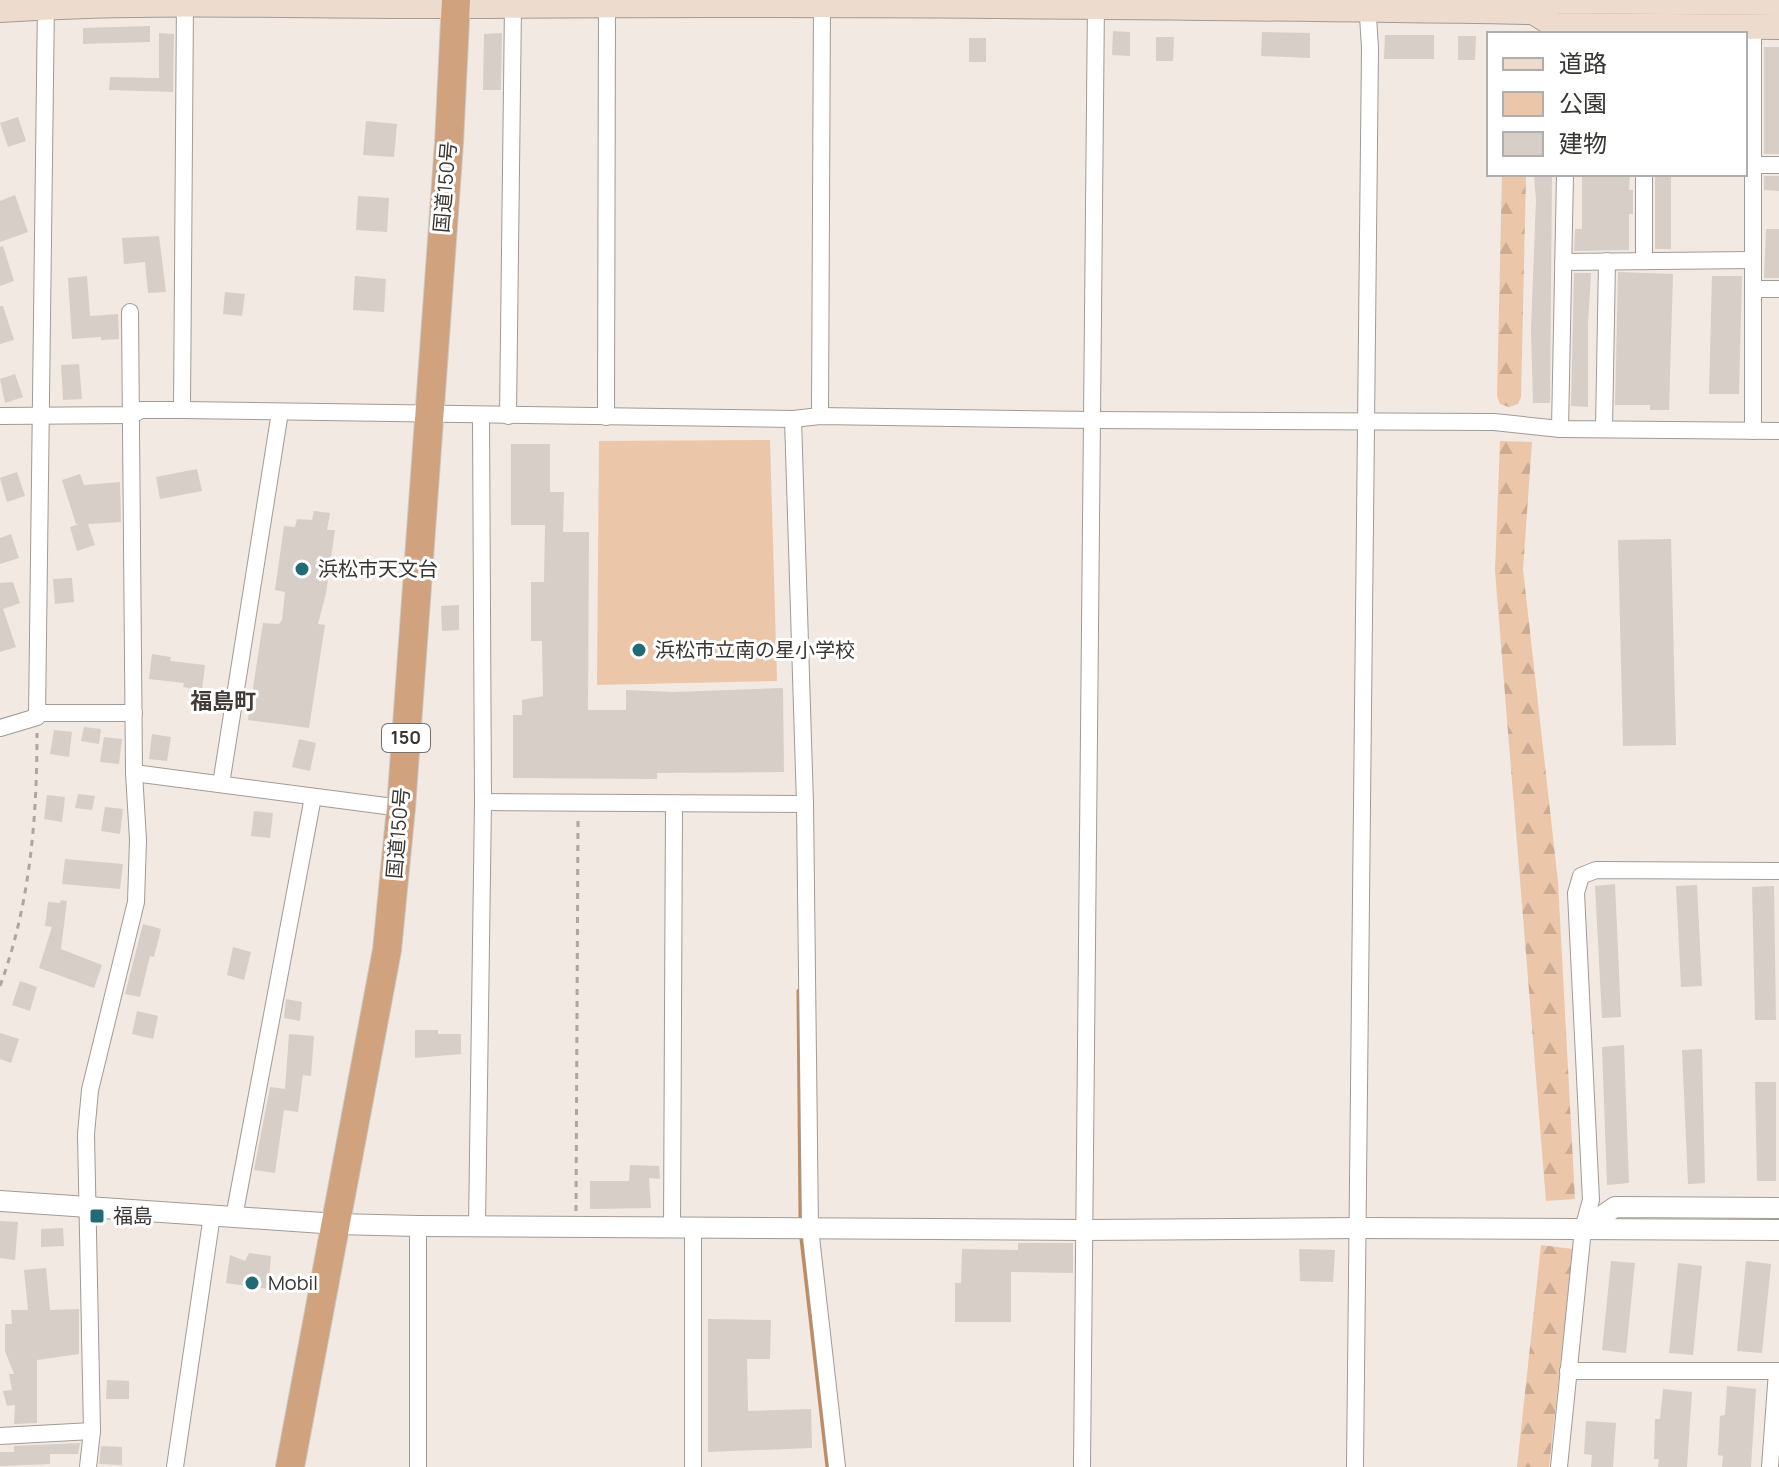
<svg xmlns="http://www.w3.org/2000/svg" width="1779" height="1467" font-family="Manrope,'Noto Sans JP',sans-serif">
	<style>
		.forest { fill: url(#forest-firs) }
		.park { fill: #ecc6a9 }
		.lines { fill: none; stroke-linecap: round; stroke-linejoin: round }
		.stream { stroke: #c38b5c; stroke-width: 5 }
		.building { fill: #d6cec7 }
		.minor-casing { stroke: #a29a94; stroke-width: 18 }
		.tertiary-casing { stroke: #a29a94; stroke-width: 22 }
		.secondary-casing { stroke: #a29a94; stroke-width: 26 }
		.trunk-casing { stroke: #cbcaca; stroke-width: 30 }
		.path { stroke: #ada6a1; stroke-width: 3; stroke-dasharray: 6 6; stroke-linecap: butt }
		.minor { stroke: #fff; stroke-width: 16 }
		.tertiary { stroke: #fff; stroke-width: 20 }
		.secondary { stroke: #eddcce; stroke-width: 24 }
		.trunk { stroke: #d0a27e; stroke-width: 28 }
		.poi-dot { fill: #226b76; stroke: #fff; stroke-width: 3 }
		.labels { text-anchor: middle; stroke-width: 6; stroke-linejoin: round; paint-order: stroke }
		.shield { fill: #fff; stroke: #747270; stroke-width: 2 }
		.shield-label { font-size: 18px; font-weight: bold; fill: #383532 }
		.street-label { font-size: 20px; fill: #383532; stroke: #fff }
		.poi-label { font-size: 20px; fill: #383532; stroke: #fff; text-anchor: start }
		.neighbourhood-label { font-size: 22px; font-weight: bold; fill: #413a35; stroke: #fff }
	</style>
	<defs>
		<pattern id="forest-firs" width="22" height="20" patternUnits="userSpaceOnUse" patternTransform="scale(2)"><rect width="22" height="20" fill="#ecc6a9"/><path d="M5 1l3.5 6h-7zM16 11l3.5 6h-7z" fill="#cbab92"/></pattern>
	</defs>
	<rect width="100%" height="100%" fill="#f1e9e2"/>
	<g class="forest">
		<polygon points="1502,174 1526,174 1521,397 1518,404 1509,407 1500,404 1497,396"/>
		<polygon points="1500,441 1532,442 1523,569 1558,882 1575,1199 1546,1201 1495,571"/>
		<polygon points="1541,1245 1573,1249 1549,1467 1517,1467"/>
	</g>
	<polygon class="park" points="770,440 777,681 597,685 599,441"/>
	<g class="lines">
		<g class="stream">
			<polyline points="799,991 801,1217"/>
			<polyline points="802,1239 828,1467"/>
		</g>
	</g>
	<g class="building">
		<polygon points="150,26 150,42 83,44 83,28"/>
		<polygon points="1113,31 1130,32 1130,56 1112,55"/>
		<polygon points="1262,32 1310,33 1310,58 1261,56"/>
		<polygon points="159,33 174,34 173,92 109,90 110,77 159,78"/>
		<polygon points="502,33 501,90 483,90 484,34"/>
		<polygon points="1385,35 1434,35 1434,59 1384,59"/>
		<polygon points="1458,36 1476,36 1475,60 1458,60"/>
		<polygon points="1156,37 1174,37 1173,61 1156,61"/>
		<rect x="969" y="38" width="17" height="24"/>
		<rect x="1764" y="47" width="15" height="107"/>
		<polygon points="18,117 26,141 8,147 0,123"/>
		<polygon points="366,121 397,124 394,157 363,155"/>
		<polygon points="1582,174 1630,174 1629,190 1633,190 1633,214 1629,214 1629,250 1574,251 1575,229 1582,229"/>
		<rect x="1655" y="174" width="16" height="75"/>
		<polygon points="1534,176 1552,176 1550,403 1533,403 1531,330 1536,200"/>
		<polygon points="1764,176 1779,176 1779,191 1764,190"/>
		<polygon points="15,195 28,232 0,242 0,201"/>
		<polygon points="358,196 389,198 387,232 356,230"/>
		<polygon points="1766,229 1779,229 1779,278 1764,278"/>
		<polygon points="159,236 166,292 148,293 145,262 124,264 122,238"/>
		<polygon points="3,246 14,281 0,286 0,247"/>
		<polygon points="1618,272 1673,274 1669,410 1650,410 1650,405 1615,405"/>
		<polygon points="1574,273 1591,273 1588,324 1588,407 1571,406"/>
		<polygon points="87,276 90,316 118,314 119,339 101,340 101,337 72,339 68,278"/>
		<polygon points="355,276 386,279 384,312 353,310"/>
		<polygon points="1712,276 1742,276 1739,394 1709,394"/>
		<polygon points="225,292 245,294 242,316 223,314"/>
		<polygon points="0,306 3,306 14,340 0,344"/>
		<polygon points="79,364 82,399 63,400 61,365"/>
		<polygon points="15,374 23,397 5,403 0,379"/>
		<polygon points="511,444 550,444 550,492 564,492 563,532 589,532 588,710 626,710 626,690 673,692 783,688 784,772 657,773 657,779 513,778 513,715 522,715 522,700 543,696 542,641 531,641 531,582 544,582 545,525 511,525"/>
		<polygon points="197,469 202,491 160,499 156,477"/>
		<polygon points="17,472 25,496 7,502 0,478"/>
		<polygon points="80,474 84,485 120,482 121,522 88,524 95,545 77,551 70,527 79,524 76,524 62,480"/>
		<polygon points="314,511 330,513 327,530 335,530 326,593 318,624 325,625 309,728 248,720 263,623 279,624 282,620 285,592 275,590 284,526 295,527 297,519 312,520"/>
		<polygon points="11,534 19,558 0,564 0,538"/>
		<polygon points="1671,539 1676,745 1623,746 1618,540"/>
		<polygon points="72,578 74,602 55,604 53,579"/>
		<polygon points="13,582 20,603 3,609 16,647 0,652 0,583"/>
		<polygon points="459,605 459,630 442,631 441,606"/>
		<polygon points="152,654 171,657 170,661 205,665 202,690 183,687 184,683 149,679"/>
		<polygon points="84,727 101,729 99,744 81,741"/>
		<polygon points="54,730 72,732 69,757 50,754"/>
		<polygon points="152,734 171,737 167,761 149,759"/>
		<polygon points="104,737 122,739 119,764 100,762"/>
		<polygon points="299,739 316,743 310,771 292,767"/>
		<polygon points="78,794 95,796 92,810 75,808"/>
		<polygon points="47,795 65,797 62,822 44,819"/>
		<polygon points="105,807 123,809 120,834 101,831"/>
		<polygon points="254,811 273,813 270,838 251,836"/>
		<polygon points="65,859 123,864 120,889 62,884"/>
		<polygon points="1615,884 1621,1017 1602,1018 1595,886"/>
		<polygon points="1697,885 1702,986 1681,987 1676,886"/>
		<polygon points="1774,886 1776,1020 1755,1020 1752,887"/>
		<polygon points="61,900 67,901 61,949 102,965 94,988 39,968 52,927 45,926 48,902 60,903"/>
		<polygon points="143,924 161,929 154,957 150,956 140,997 125,994"/>
		<polygon points="233,947 251,952 244,980 227,975"/>
		<polygon points="20,981 37,987 30,1011 12,1005"/>
		<polygon points="286,999 302,1002 300,1021 284,1018"/>
		<polygon points="137,1011 158,1016 153,1039 132,1034"/>
		<polygon points="415,1030 438,1030 438,1034 461,1034 461,1054 415,1058"/>
		<polygon points="0,1033 19,1039 11,1063 0,1059"/>
		<polygon points="289,1034 314,1036 311,1076 303,1075 298,1112 284,1110 275,1173 254,1170 270,1087 285,1089"/>
		<polygon points="1624,1045 1629,1183 1607,1185 1602,1047"/>
		<polygon points="1702,1049 1705,1183 1688,1184 1682,1050"/>
		<polygon points="1755,1082 1776,1082 1776,1181 1757,1181"/>
		<polygon points="630,1165 659,1166 660,1179 649,1178 651,1208 590,1209 590,1181 629,1181"/>
		<polygon points="0,1221 18,1222 15,1260 0,1258"/>
		<polygon points="63,1228 64,1246 41,1247 41,1229"/>
		<polygon points="1018,1243 1073,1243 1073,1273 1011,1272 1011,1322 955,1322 955,1283 961,1283 962,1249 1018,1250"/>
		<polygon points="1299,1249 1335,1250 1333,1282 1300,1281"/>
		<polygon points="249,1253 271,1256 268,1289 226,1283 230,1255 245,1261"/>
		<polygon points="1611,1261 1635,1263 1626,1353 1602,1350"/>
		<polygon points="1746,1261 1771,1264 1762,1353 1737,1351"/>
		<polygon points="1678,1263 1702,1266 1693,1355 1669,1353"/>
		<polygon points="46,1268 50,1310 79,1309 79,1354 37,1360 37,1423 14,1424 15,1405 7,1406 3,1391 12,1390 9,1374 14,1374 5,1351 5,1324 12,1324 11,1310 28,1310 24,1270"/>
		<polygon points="708,1319 771,1320 770,1359 747,1359 748,1411 811,1409 812,1448 708,1452"/>
		<polygon points="107,1380 129,1381 129,1399 106,1399"/>
		<polygon points="1727,1386 1756,1389 1751,1467 1722,1467 1723,1456 1718,1455 1720,1416 1725,1415"/>
		<polygon points="1663,1389 1692,1392 1687,1467 1658,1467 1659,1459 1654,1459 1655,1419 1660,1419"/>
		<polygon points="1586,1421 1616,1423 1613,1467 1591,1467 1592,1455 1584,1454"/>
		<polygon points="80,1443 78,1454 50,1454 50,1464 0,1466 0,1452 14,1452 14,1446"/>
		<polygon points="101,1446 122,1447 122,1465 99,1464"/>
	</g>
	<g class="lines">
		<defs>
			<g id="minor">
				<polyline points="1753,27 1753,431"/>
				<polyline points="1753,165 1779,165"/>
				<polyline points="1644,261 1644,174"/>
				<polyline points="1563,262 1753,260"/>
				<polyline points="1753,289 1779,289"/>
				<polyline points="182,410 185,0"/>
				<polyline points="0,416 132,415 141,410 182,410 793,419 820,416 1091,420 1494,422 1560,429 1779,431"/>
				<polyline points="508,416 513,5"/>
				<polyline points="820,416 822,0"/>
				<polyline points="606,417 607,0"/>
				<polyline points="793,419 805,804 810,1228 837,1467"/>
				<polyline points="1560,429 1565,174"/>
				<polyline points="1604,429 1607,261"/>
				<polyline points="37,713 134,713"/>
				<polyline points="0,728 37,717 46,0"/>
				<polyline points="134,773 401,808"/>
				<polyline points="221,784 280,412"/>
				<polyline points="483,802 805,804"/>
				<polyline points="234,1217 313,797"/>
				<polyline points="418,1226 418,1467"/>
				<polyline points="477,1226 483,802 481,416"/>
				<polyline points="672,1228 674,804"/>
				<polyline points="1568,1371 1779,1371"/>
				<polyline points="0,1436 92,1431"/>
				<polyline points="88,1467 92,1431 86,1134 90,1090 136,902 138,840 134,773 130,312"/>
				<polyline points="175,1467 212,1215"/>
				<polyline points="693,1467 693,1228"/>
				<polyline points="1082,1467 1096,0"/>
				<polyline points="1355,1467 1370,48 1367,1"/>
				<polyline points="1559,1467 1583,1229 1591,1200 1576,893 1581,876 1596,870 1779,871"/>
				<polyline points="1770,1467 1777,1371"/>
			</g>
			<g id="tertiary">
				<polyline points="0,1201 337,1224 418,1226 1084,1230 1358,1228 1779,1230"/>
				<polyline points="1583,1229 1615,1207 1779,1208"/>
			</g>
			<g id="secondary">
				<path d="M 0,10 C 154,0 308,7 462,6 C 819,3 1176,7 1533,12 L 1555,1 L 1779,3"/>
				<polyline points="1533,12 1554,25 1779,27"/>
			</g>
			<polyline id="trunk" points="290,1467 387,950 401,808 449,143 456,0"/>
		</defs>
		<use href="#minor" class="minor-casing"/>
		<use href="#tertiary" class="tertiary-casing"/>
		<use href="#secondary" class="secondary-casing"/>
		<use href="#trunk" class="trunk-casing"/>
		<g class="path">
			<path d="M 0,986 C 30,905 37,819 37,733"/>
			<polyline points="576,1211 578,819"/>
		</g>
		<use href="#minor" class="minor"/>
		<use href="#tertiary" class="tertiary"/>
		<use href="#secondary" class="secondary"/>
		<use href="#trunk" class="trunk"/>
	</g>
	<g class="poi-dot">
		<circle cx="302" cy="569" r="8"/>
		<circle cx="639" cy="650" r="8"/>
		<rect x="89" y="1208" width="16" height="16" rx="4"/>
		<circle cx="252" cy="1283" r="8"/>
	</g>
	<g class="labels">
		<rect class="shield" x="382" y="724" width="48" height="28" rx="6"/>
		<g class="shield-label">
			<text x="406" y="744">150</text>
		</g>
		<g class="street-label">
			<text transform="translate(445 187) rotate(-85)" y="7">国道150号</text>
			<text transform="translate(398 833) rotate(-85)" y="7">国道150号</text>
		</g>
		<g class="poi-label">
			<text x="318" y="576">浜松市天文台</text>
			<text x="655" y="657">浜松市立南の星小学校</text>
			<text x="113" y="1223">福島</text>
			<text x="268" y="1290">Mobil</text>
		</g>
		<g class="neighbourhood-label">
			<text x="223" y="709">福島町</text>
		</g>
	</g>
	<rect x="1487" y="32" width="260" height="144" fill="#ffffff" stroke="#afaead" stroke-width="2"/>
	<rect x="1503" y="58" width="40" height="12" fill="#eddcce" stroke="#afaead" stroke-width="2"/>
	<text x="1559" y="72" font-size="24" fill="#383532">道路</text>
	<rect x="1503" y="92" width="40" height="24" fill="#ecc6a9" stroke="#afaead" stroke-width="2"/>
	<text x="1559" y="112" font-size="24" fill="#383532">公園</text>
	<rect x="1503" y="132" width="40" height="24" fill="#d6cec7" stroke="#afaead" stroke-width="2"/>
	<text x="1559" y="152" font-size="24" fill="#383532">建物</text>
</svg>
